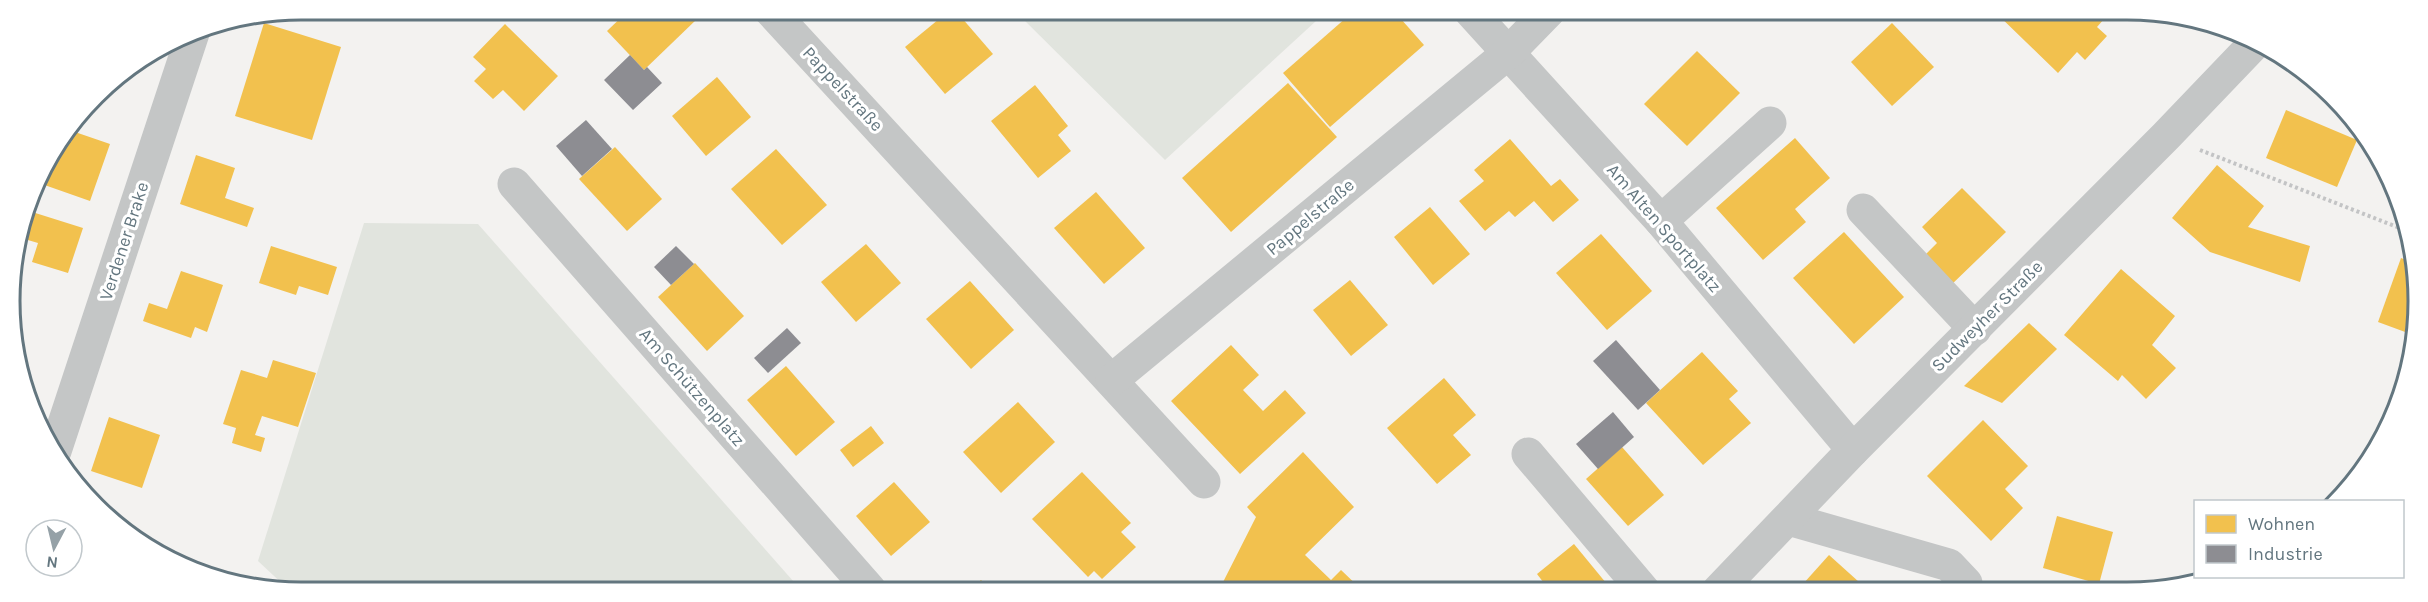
<svg xmlns="http://www.w3.org/2000/svg" width="2428" height="602" font-family="Karla,sans-serif">
	<style>
		.green { fill: #e1e4de }
		.homes { fill: #f2c14e }
		.industry { fill: #8d8d92 }
		.lines { fill: none; stroke-linecap: round; stroke-linejoin: round }
		.path { stroke: #c3c4c5; stroke-width: 4; stroke-dasharray: 3 3; stroke-linecap: butt }
		.minor { stroke: #c4c6c6; stroke-width: 33 }
		.labels { text-anchor: middle; stroke-width: 6; stroke-linejoin: round; paint-order: stroke }
		.street-label { font-size: 18px; fill: #63767f; stroke: #fff }
		.rim { fill: none; stroke: #63767f; stroke-width: 3 }
	</style>
	<rect width="100%" height="100%" fill="#f3f2f0"/>
	<g class="green">
		<polygon points="1014,10 1328,10 1165,160"/>
		<polygon points="364,223 478,224 801,590 289,590 258,561"/>
	</g>
	<g class="homes">
		<polygon points="630,9 688,10 697,19 644,70 607,31"/>
		<polygon points="950,10 955,10 993,54 945,94 905,47"/>
		<polygon points="1355,10 1393,10 1424,45 1330,127 1283,73"/>
		<polygon points="1994,11 2058,11 2061,15 2065,11 2111,11 2097,27 2107,36 2085,60 2077,52 2058,73"/>
		<polygon points="264,23 341,47 312,140 235,116"/>
		<polygon points="1892,23 1934,67 1892,106 1851,62"/>
		<polygon points="505,24 558,76 524,111 503,90 493,99 474,81 486,69 473,57"/>
		<polygon points="1697,51 1740,93 1687,146 1644,104"/>
		<polygon points="717,77 751,117 706,156 672,116"/>
		<polygon points="1288,83 1337,137 1231,232 1182,178"/>
		<polygon points="1035,85 1068,126 1058,135 1071,151 1038,178 991,121"/>
		<polygon points="2286,110 2357,140 2337,187 2266,158"/>
		<polygon points="75,132 110,144 90,201 36,182 39,172 64,140 71,142"/>
		<polygon points="1795,138 1830,178 1795,209 1806,222 1763,260 1716,208"/>
		<polygon points="1510,139 1551,186 1560,179 1579,200 1553,222 1534,201 1515,217 1509,211 1485,231 1459,201 1484,181 1474,170"/>
		<polygon points="615,147 662,199 627,231 579,179"/>
		<polygon points="776,149 827,205 782,245 731,189"/>
		<polygon points="196,155 235,168 225,198 254,208 247,227 180,204"/>
		<polygon points="2217,165 2264,206 2248,227 2310,246 2300,282 2210,252 2172,218"/>
		<polygon points="1962,188 2006,232 1949,287 1921,259 1937,243 1922,227"/>
		<polygon points="1096,192 1145,248 1104,284 1054,228"/>
		<polygon points="1430,207 1470,254 1433,285 1394,237"/>
		<polygon points="29,211 83,228 68,273 32,262 38,243 21,238"/>
		<polygon points="1844,232 1904,297 1854,344 1793,278"/>
		<polygon points="1601,234 1652,291 1607,330 1556,273"/>
		<polygon points="866,244 901,283 856,322 821,282"/>
		<polygon points="271,246 337,267 328,295 299,286 296,295 259,283"/>
		<polygon points="2401,258 2411,262 2416,336 2378,322"/>
		<polygon points="695,263 744,316 707,351 658,297"/>
		<polygon points="2121,269 2175,316 2152,345 2176,368 2146,399 2122,375 2118,381 2064,335"/>
		<polygon points="181,271 223,285 207,332 195,327 191,338 143,321 149,303 167,309"/>
		<polygon points="1350,280 1388,325 1351,356 1313,310"/>
		<polygon points="970,281 1014,330 971,369 926,319"/>
		<polygon points="2029,323 2057,349 2002,403 1964,386"/>
		<polygon points="1231,345 1259,375 1243,390 1263,411 1285,390 1306,413 1240,474 1171,401"/>
		<polygon points="1702,352 1738,391 1729,399 1751,423 1703,465 1646,403"/>
		<polygon points="273,360 316,373 298,427 262,416 255,435 265,438 261,452 232,443 236,428 223,424 241,370 267,378"/>
		<polygon points="786,366 835,422 796,456 747,400"/>
		<polygon points="1444,378 1476,415 1453,435 1471,455 1437,484 1387,428"/>
		<polygon points="1018,402 1055,442 1001,493 963,452"/>
		<polygon points="109,417 160,435 142,488 91,471"/>
		<polygon points="1983,420 2028,466 2005,489 2023,508 1991,541 1927,476"/>
		<polygon points="871,426 884,443 853,467 840,450"/>
		<polygon points="1622,447 1664,495 1628,526 1586,479"/>
		<polygon points="1303,452 1354,507 1305,555 1331,580 1341,570 1363,591 1219,590 1256,517 1247,507"/>
		<polygon points="1082,472 1131,523 1121,532 1136,547 1102,579 1094,571 1088,577 1032,519"/>
		<polygon points="894,482 930,522 891,556 856,516"/>
		<polygon points="2057,516 2113,532 2099,584 2043,568"/>
		<polygon points="1574,544 1611,589 1609,591 1550,591 1537,574"/>
		<polygon points="1829,555 1869,591 1811,591 1803,584"/>
		<polygon points="981,580 991,590 969,590"/>
	</g>
	<g class="industry">
		<polygon points="630,55 644,70 647,67 662,83 633,110 604,80"/>
		<polygon points="586,120 612,149 582,176 556,146"/>
		<polygon points="676,246 694,264 671,285 654,267"/>
		<polygon points="787,328 801,343 768,373 754,358"/>
		<polygon points="1616,340 1660,390 1638,410 1593,361"/>
		<polygon points="1613,412 1634,437 1598,469 1576,444"/>
	</g>
	<g class="lines">
		<polyline class="path" points="2200,150 2410,232"/>
		<g class="minor">
			<polyline points="770,10 1204,482"/>
			<polyline points="1470,11 1661,221 1853,450"/>
			<polyline points="514,184 870,590"/>
			<polyline points="1863,210 1975,329"/>
			<polyline points="1661,221 1770,123"/>
			<polyline points="1112,380 1507,54 1549,11"/>
			<polyline points="55,451 194,30"/>
			<polyline points="1528,454 1644,591"/>
			<polyline points="1788,519 1949,565 1966,583 1958,591"/>
			<polyline points="1718,591 1853,450 2166,136 2256,42"/>
		</g>
	</g>
	<g class="labels">
		<g class="street-label">
			<text transform="translate(843 89) rotate(47)" y="6">Pappelstraße</text>
			<text transform="translate(1310 217) rotate(-40)" y="6">Pappelstraße</text>
			<text transform="translate(1664 228) rotate(49)" y="6">Am Alten Sportplatz</text>
			<text transform="translate(124 241) rotate(-72)" y="6">Verdener Brake</text>
			<text transform="translate(1987 316) rotate(-45)" y="6">Sudweyher Straße</text>
			<text transform="translate(692 387) rotate(49)" y="6">Am Schützenplatz</text>
		</g>
	</g>
	<path d="M0 0H2428V602H0ZM301 20H2127A281 281 0 0 1 2408 301V301A281 281 0 0 1 2127 582H301A281 281 0 0 1 20 301V301A281 281 0 0 1 301 20Z" fill="#fff" fill-rule="evenodd"/>
	<path class="rim" d="M301 20H2127A281 281 0 0 1 2408 301V301A281 281 0 0 1 2127 582H301A281 281 0 0 1 20 301V301A281 281 0 0 1 301 20Z"/>
	<rect x="2194" y="500" width="210" height="78" fill="#ffffff" stroke="#c1c8cc" stroke-width="1.5"/>
	<rect x="2206" y="515" width="30" height="18" fill="#f2c14e" stroke="#c1c8cc" stroke-width="1.5"/>
	<text x="2248" y="530" font-size="18" fill="#63767f">Wohnen</text>
	<rect x="2206" y="545" width="30" height="18" fill="#8d8d92" stroke="#c1c8cc" stroke-width="1.5"/>
	<text x="2248" y="560" font-size="18" fill="#63767f">Industrie</text>
	<g transform="translate(54 548) rotate(187)"><circle r="28" fill="#ffffff" stroke="#c1c8cc" stroke-width="1.5"/>
	<path d="M0-4.5L10 22L0 15L-10 22Z" fill="#95a1a7"/>
	<text y="-9" font-size="16" font-weight="bold" text-anchor="middle" fill="#63767f">N</text>
	</g>
</svg>
